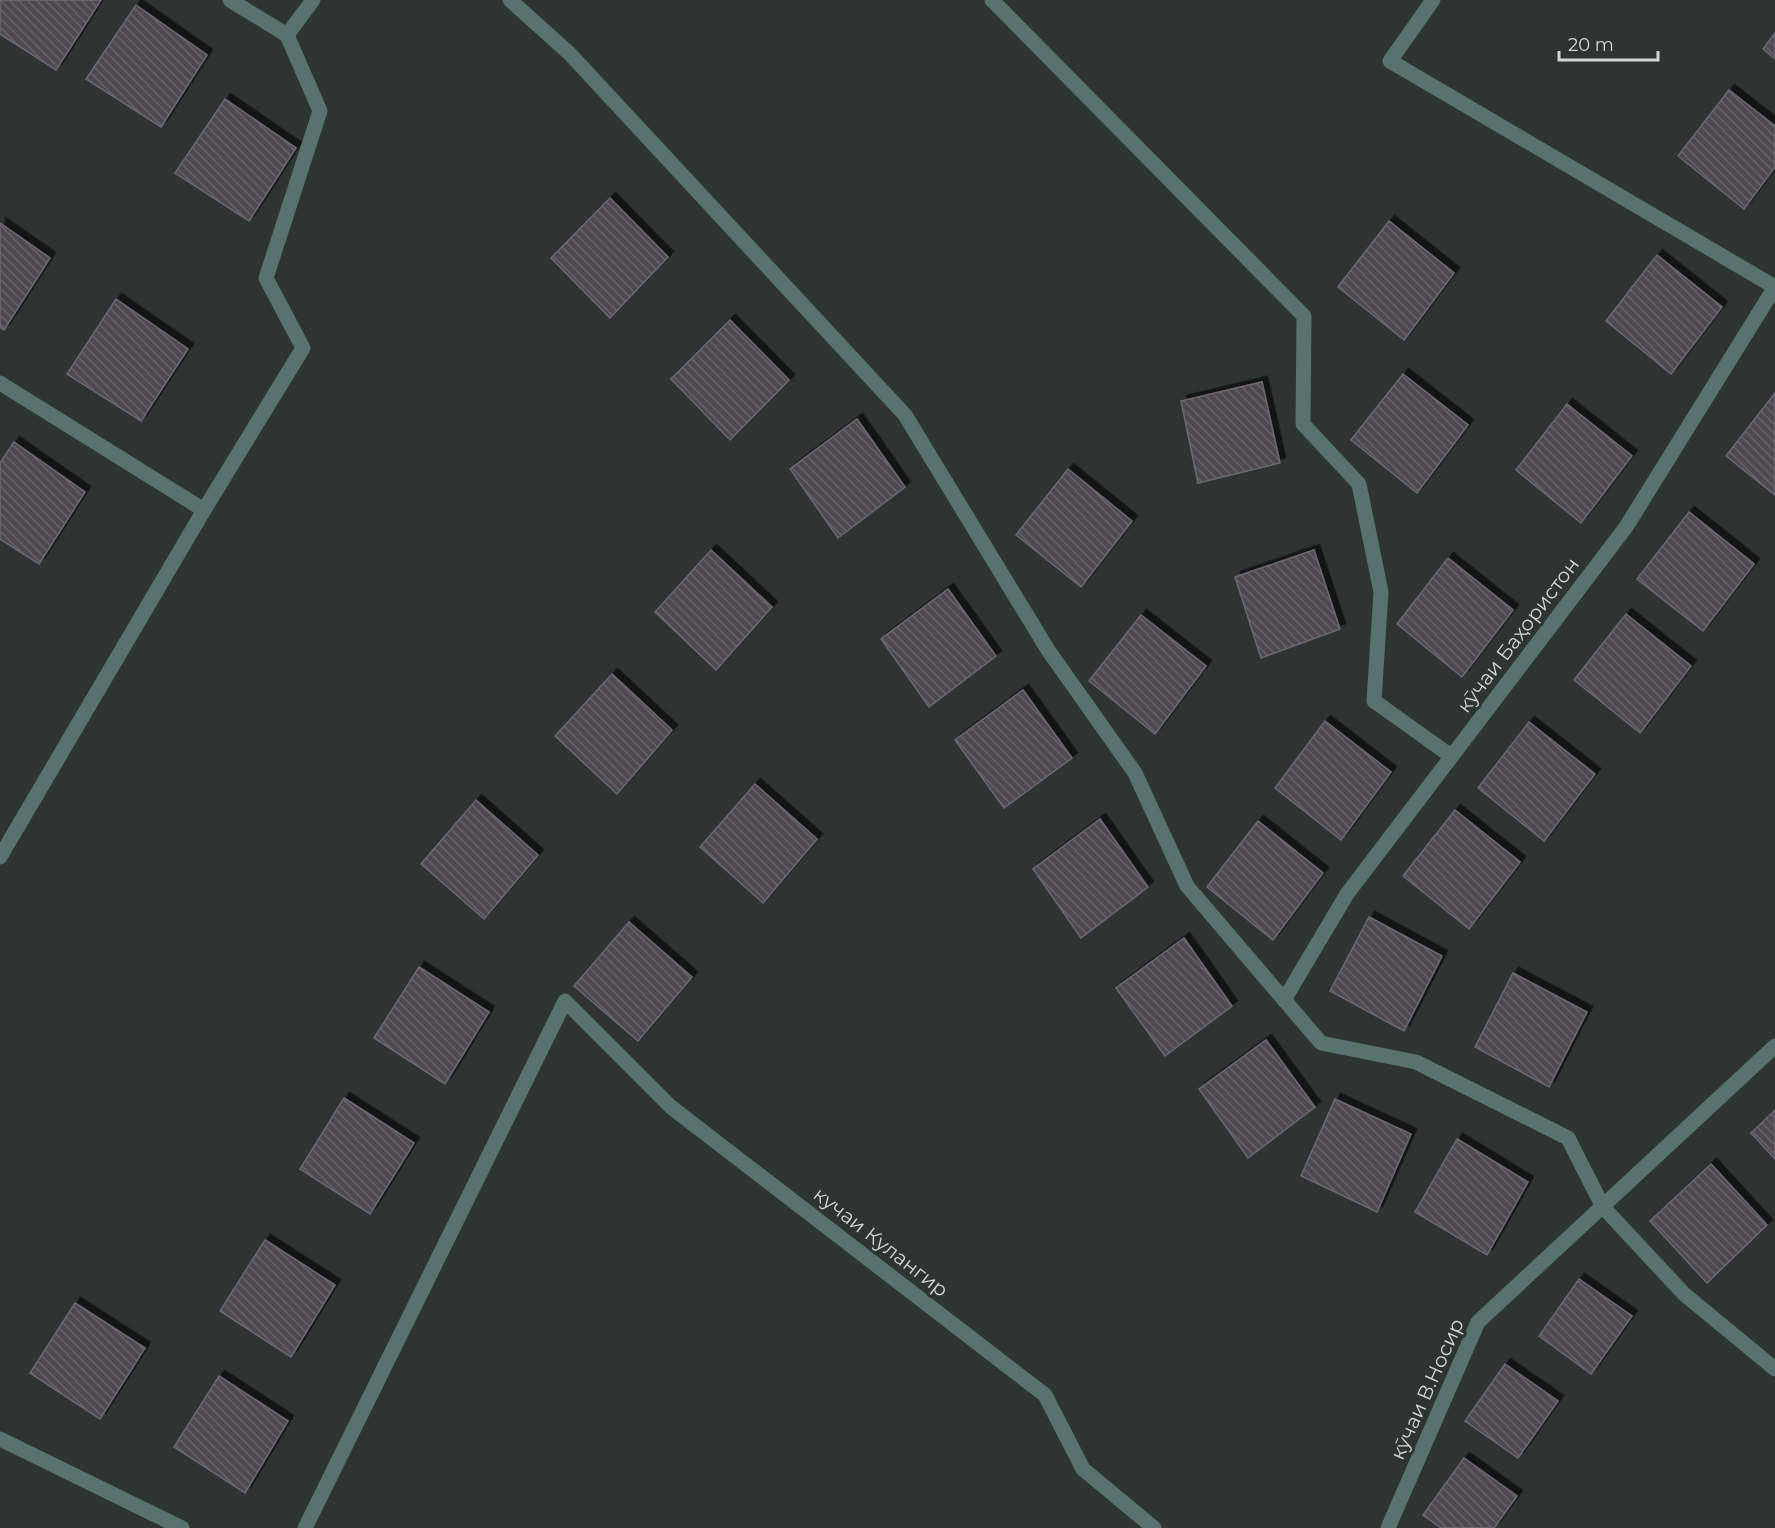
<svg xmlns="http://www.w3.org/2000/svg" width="1775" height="1528" font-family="Montserrat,sans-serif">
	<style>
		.building { fill: url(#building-back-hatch); stroke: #6c696f; stroke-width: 1.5; filter: url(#shadow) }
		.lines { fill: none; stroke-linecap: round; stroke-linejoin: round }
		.minor { stroke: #58726c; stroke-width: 15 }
		.labels { text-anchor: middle; stroke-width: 6; stroke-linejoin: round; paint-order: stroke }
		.street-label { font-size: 20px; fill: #d2d6d5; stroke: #2d3432 }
	</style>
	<defs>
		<pattern id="building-back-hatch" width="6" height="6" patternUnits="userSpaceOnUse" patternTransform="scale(1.5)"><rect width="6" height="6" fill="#4d4a4f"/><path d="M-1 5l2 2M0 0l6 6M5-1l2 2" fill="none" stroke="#666367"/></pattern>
		<filter id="shadow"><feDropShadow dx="5.5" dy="-5.5" stdDeviation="0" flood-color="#0009"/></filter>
	</defs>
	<rect width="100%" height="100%" fill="#2d3432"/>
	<g class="building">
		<polygon points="0,0 101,0 56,70 0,34"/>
		<polygon points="136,5 207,55 161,127 86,79"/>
		<polygon points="1775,33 1775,59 1763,49"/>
		<polygon points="1729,90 1775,126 1775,167 1744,209 1678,156"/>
		<polygon points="225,99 296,148 249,221 175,173"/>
		<polygon points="610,198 668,257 610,318 551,258"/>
		<polygon points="1389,221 1454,273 1404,340 1338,287"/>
		<polygon points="0,223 50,258 4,330 0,327"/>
		<polygon points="1657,255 1722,307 1671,374 1606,321"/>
		<polygon points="116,299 188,349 141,421 67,374"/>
		<polygon points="730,320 789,380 730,440 671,379"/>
		<polygon points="1403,374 1468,425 1417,493 1351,440"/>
		<polygon points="1262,382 1280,463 1198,483 1181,401"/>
		<polygon points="1775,393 1775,495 1726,456"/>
		<polygon points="1567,404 1632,456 1581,523 1516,470"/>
		<polygon points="857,419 905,487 838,538 790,469"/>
		<polygon points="14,442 85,492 39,564 0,539 0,463"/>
		<polygon points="1068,469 1132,521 1081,587 1016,535"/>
		<polygon points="1689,512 1754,564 1703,631 1637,579"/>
		<polygon points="711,550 772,607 716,670 655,612"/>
		<polygon points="1314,550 1340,629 1261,658 1235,577"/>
		<polygon points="1448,558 1513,610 1462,677 1397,624"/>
		<polygon points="948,589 996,656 929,707 881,639"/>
		<polygon points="1626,614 1691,666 1640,733 1574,680"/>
		<polygon points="1141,615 1206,666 1155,734 1089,681"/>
		<polygon points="612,674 672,730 617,794 555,736"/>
		<polygon points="1023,690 1072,758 1004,808 955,740"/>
		<polygon points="1325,721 1391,772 1341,840 1275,788"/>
		<polygon points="1529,722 1595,774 1544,841 1478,788"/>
		<polygon points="755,784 817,839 763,903 700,847"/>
		<polygon points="476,800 538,855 484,919 421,864"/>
		<polygon points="1455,810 1520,862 1469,929 1403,876"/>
		<polygon points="1100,819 1148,887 1081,938 1033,869"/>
		<polygon points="1258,821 1323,873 1273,940 1207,887"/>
		<polygon points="1369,917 1442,956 1404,1031 1330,991"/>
		<polygon points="629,922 692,977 638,1041 574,986"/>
		<polygon points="1184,938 1232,1006 1165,1056 1116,988"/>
		<polygon points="419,967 489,1012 445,1084 374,1038"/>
		<polygon points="1513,973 1587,1012 1549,1087 1475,1047"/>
		<polygon points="1266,1040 1315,1107 1248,1158 1199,1089"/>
		<polygon points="344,1098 414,1143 370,1214 300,1169"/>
		<polygon points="1335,1099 1411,1134 1377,1212 1301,1176"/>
		<polygon points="1775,1110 1775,1159 1751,1133"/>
		<polygon points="1457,1139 1528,1182 1487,1255 1415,1212"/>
		<polygon points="1711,1164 1767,1225 1707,1283 1650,1221"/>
		<polygon points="265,1240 335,1285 291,1357 220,1311"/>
		<polygon points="1579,1279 1632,1316 1591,1374 1539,1336"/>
		<polygon points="75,1303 145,1348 100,1419 30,1373"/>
		<polygon points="1505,1364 1558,1401 1518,1458 1465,1421"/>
		<polygon points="219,1376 288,1421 245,1493 174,1447"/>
		<polygon points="1464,1458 1517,1496 1494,1528 1441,1528 1423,1515"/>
	</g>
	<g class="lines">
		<g class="minor">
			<polyline points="230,0 287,35"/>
			<polyline points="510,0 570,54 905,415 1048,650 1135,773 1187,886 1321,1043 1416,1062 1568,1138 1603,1207 1684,1294 1775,1369"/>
			<polyline points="992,0 1304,316 1303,424 1359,484 1381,592 1374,701 1451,756"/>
			<polyline points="1433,0 1390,61 1775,287"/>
			<polyline points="287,35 313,0"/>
			<polyline points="0,383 204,510"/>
			<polyline points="0,857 204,510 303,348 266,278 320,111 287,35"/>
			<polyline points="1284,1000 1347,894 1626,527 1775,287"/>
			<polyline points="0,1439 182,1528"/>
			<polyline points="305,1528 565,1001 671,1107 1045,1395 1083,1469 1154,1528"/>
			<polyline points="1388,1528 1478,1322 1775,1046"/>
		</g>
	</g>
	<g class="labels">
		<g class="street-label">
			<text transform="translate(1518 635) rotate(-53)" y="7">кӯчаи Баҳористон</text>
			<text transform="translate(881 1242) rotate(38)" y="7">кучаи Кулангир</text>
			<text transform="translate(1427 1389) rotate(-66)" y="7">кӯчаи В.Носир</text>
		</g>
	</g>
	<path d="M1559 51v9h99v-9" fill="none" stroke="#d2d6d5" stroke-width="3"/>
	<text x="1568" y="51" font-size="18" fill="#d2d6d5" stroke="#2d3432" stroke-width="4.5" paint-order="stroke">20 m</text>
</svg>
